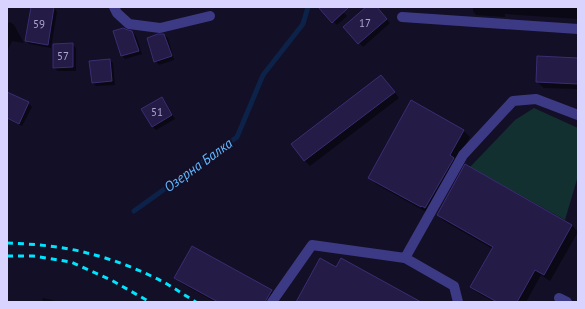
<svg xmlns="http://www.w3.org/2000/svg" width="585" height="309" font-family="'PT Sans',sans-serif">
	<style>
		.green { fill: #12302f }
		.shadow { fill: #0007 }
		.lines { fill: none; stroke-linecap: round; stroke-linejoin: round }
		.stream { stroke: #0c2248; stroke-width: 5 }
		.building { fill: #241b47; stroke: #3b2d73 }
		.minor { stroke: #3d3a85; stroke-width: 10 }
		.rail { stroke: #00e5ff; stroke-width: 3; stroke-dasharray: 6 5; stroke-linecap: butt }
		.labels { text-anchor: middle; stroke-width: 4; stroke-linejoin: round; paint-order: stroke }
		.number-label { font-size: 11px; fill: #aca6d1 }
		.water-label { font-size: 14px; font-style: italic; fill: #62b6ff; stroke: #130f26 }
	</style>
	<rect width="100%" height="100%" fill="#130f26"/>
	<polygon class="green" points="534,108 578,128 578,176 565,220 470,167 515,120"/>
	<g class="shadow">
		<polygon points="32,7 46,7 54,8 57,12 51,48 29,44 26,41"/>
		<polygon points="325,7 338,7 347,16 337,25 322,10"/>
		<polygon points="367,7 376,7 390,23 363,47 345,27"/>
		<polygon points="473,7 578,7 578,19 505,14 505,17 476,15 473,11"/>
		<polygon points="10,22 14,25 24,43 12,41 7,52 7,24"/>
		<polygon points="114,31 132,32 136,36 142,54 125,59 122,56"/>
		<polygon points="164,35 168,38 174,60 159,65 155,61"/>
		<polygon points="72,44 76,48 76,71 58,71 54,68"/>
		<polygon points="578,59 578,89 544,88 537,82"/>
		<polygon points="110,60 113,63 115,85 96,86 93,83"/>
		<polygon points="381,76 386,81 399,98 310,166 305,161 292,144"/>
		<polygon points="7,93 28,103 32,107 22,126 7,119"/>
		<polygon points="162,98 165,102 175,119 156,130 152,126"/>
		<polygon points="463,130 470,137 428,213 376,184 369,177"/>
		<polygon points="438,215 572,225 578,232 550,281 541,275 526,302 494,302 478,293 471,287 493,249 444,221"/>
		<polygon points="176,278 271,290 276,295 273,302 215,302 181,283"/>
		<polygon points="43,298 60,302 42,302"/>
	</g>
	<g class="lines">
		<polyline class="stream" points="134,211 237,137 263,75 303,24 308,7"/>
	</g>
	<g class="building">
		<polygon points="31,7 54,7 48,45 25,41"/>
		<polygon points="318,7 349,7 332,23"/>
		<polygon points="366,7 377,7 387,19 358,44 343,27"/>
		<polygon points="123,28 128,30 132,31 139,51 121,56 113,31"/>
		<polygon points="158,34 164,34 172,56 154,62 147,38"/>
		<polygon points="73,43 73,67 53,68 53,44"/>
		<polygon points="537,56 578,58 578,84 536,82"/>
		<polygon points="110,59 112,81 92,83 89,61"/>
		<polygon points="381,75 395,92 304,161 291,144"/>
		<polygon points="7,92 29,102 19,124 7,118"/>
		<polygon points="162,97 172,115 152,127 141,109"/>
		<polygon points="411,100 464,130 450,155 454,158 425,208 422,206 421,207 368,178"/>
		<polygon points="465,164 572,225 544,275 535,270 517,302 497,302 470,287 493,247 437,215"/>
		<polygon points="192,246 272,290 265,302 218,302 174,278"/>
		<polygon points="320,258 336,267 341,258 421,302 296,302"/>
	</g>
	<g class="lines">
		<g class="minor">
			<polyline points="114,7 117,13 129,24 160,28 210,16"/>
			<polyline points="402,17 578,29"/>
			<polyline points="405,258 454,286 458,302"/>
			<polyline points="559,298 567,302"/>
			<polyline points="272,302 312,245 405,258 463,155 513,101 536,99 578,115"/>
		</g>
		<g class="rail">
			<path d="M 7,243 C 33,244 61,246 87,253 C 113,259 143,271 167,284 C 177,290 186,296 196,302"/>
			<polyline points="7,256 33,256 71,262 111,280 150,302"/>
		</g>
	</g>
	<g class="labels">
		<g class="number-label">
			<text x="365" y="27">17</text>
			<text x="39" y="28">59</text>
			<text x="63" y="60">57</text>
			<text x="157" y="116">51</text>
		</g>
		<g class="water-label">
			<text transform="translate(198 165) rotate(-36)" y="5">Озерна Балка</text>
		</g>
	</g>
	<rect width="585" height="309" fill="none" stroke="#d9d4ff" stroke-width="16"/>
</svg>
